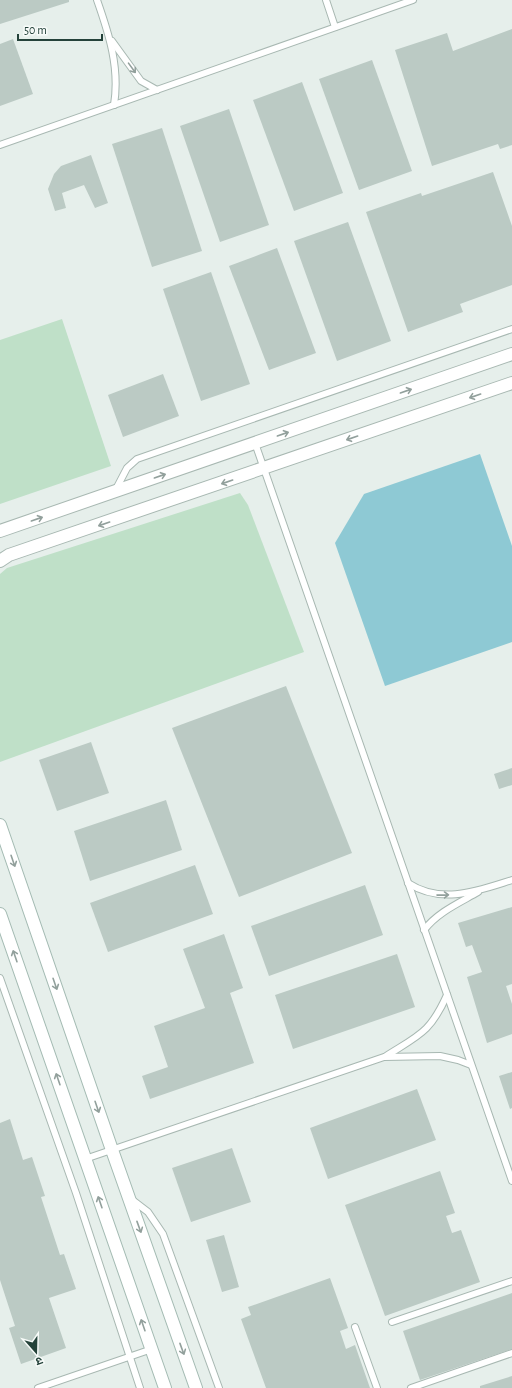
<svg xmlns="http://www.w3.org/2000/svg" width="512" height="1388" font-family="'Alegreya Sans','Noto Sans Devanagari',sans-serif">
	<style>
		.green { fill: #bfe0c8 }
		.water { fill: #8ec9d4 }
		.building { fill: #bbcac4 }
		.lines { fill: none; stroke-linecap: round; stroke-linejoin: round }
		.service-casing { stroke: #a8b8b2; stroke-width: 8 }
		.tertiary-casing { stroke: #a8b8b2; stroke-width: 14 }
		.secondary-casing { stroke: #a4bbb3; stroke-width: 14 }
		.service { stroke: #fff; stroke-width: 6 }
		.tertiary { stroke: #fff; stroke-width: 12 }
		.secondary { stroke: #fff; stroke-width: 12 }
		.oneway { stroke: #92a09c }
	</style>
	<rect width="100%" height="100%" fill="#e6efeb"/>
	<g class="green">
		<polygon points="62,319 111,466 0,504 0,340"/>
		<polygon points="240,493 248,505 304,652 0,762 0,574 7,568"/>
	</g>
	<polygon class="water" points="480,454 512,546 512,642 385,686 335,543 364,494"/>
	<g class="building">
		<polygon points="0,0 69,0 69,2 0,24"/>
		<polygon points="512,29 512,145 500,149 498,144 432,166 395,50 447,33 453,51"/>
		<polygon points="13,39 33,94 0,106 0,44"/>
		<polygon points="372,60 412,171 359,190 319,79"/>
		<polygon points="302,82 343,193 294,211 253,100"/>
		<polygon points="229,109 269,225 220,242 180,126"/>
		<polygon points="162,128 202,251 152,267 112,144"/>
		<polygon points="91,155 108,203 95,208 84,185 62,193 66,208 55,211 48,189 54,174 61,166"/>
		<polygon points="493,172 512,226 512,285 460,304 463,312 408,332 366,212 421,193 422,196"/>
		<polygon points="348,222 391,341 337,361 294,241"/>
		<polygon points="277,248 316,353 269,370 229,266"/>
		<polygon points="211,272 250,384 201,401 163,289"/>
		<polygon points="163,374 179,416 123,437 108,395"/>
		<polygon points="286,686 352,853 239,897 172,728"/>
		<polygon points="91,742 109,793 57,811 39,760"/>
		<polygon points="512,768 512,785 499,789 494,774"/>
		<polygon points="166,800 182,850 90,881 74,831"/>
		<polygon points="195,865 213,914 108,952 90,903"/>
		<polygon points="365,885 383,935 269,976 251,926"/>
		<polygon points="512,907 512,984 506,986 512,1004 512,1034 487,1043 467,977 482,972 472,945 466,947 458,923"/>
		<polygon points="224,934 243,988 230,993 254,1063 150,1099 142,1076 168,1067 154,1026 205,1008 183,949"/>
		<polygon points="397,954 415,1007 293,1049 275,995"/>
		<polygon points="512,1072 512,1108 510,1109 499,1076"/>
		<polygon points="417,1089 436,1140 328,1179 310,1128"/>
		<polygon points="10,1119 23,1160 32,1157 45,1196 41,1197 60,1255 64,1254 76,1289 49,1298 66,1348 21,1364 9,1328 15,1326 0,1280 0,1123"/>
		<polygon points="232,1148 251,1202 191,1222 172,1168"/>
		<polygon points="440,1171 455,1213 446,1216 452,1233 461,1230 480,1282 385,1316 345,1205"/>
		<polygon points="224,1235 239,1287 222,1292 206,1240"/>
		<polygon points="330,1278 348,1328 340,1331 346,1349 355,1345 370,1388 266,1388 241,1319 251,1315 248,1307"/>
		<polygon points="512,1293 512,1349 420,1380 403,1331"/>
		<polygon points="512,1376 512,1388 480,1388 480,1386"/>
	</g>
	<g class="lines">
		<defs>
			<g id="service">
				<path d="M 97,0 C 109,34 120,68 114,105"/>
				<polyline points="326,0 335,27"/>
				<polyline points="112,41 141,81 157,90"/>
				<polyline points="0,145 413,0"/>
				<polyline points="255,443 512,1181"/>
				<polyline points="115,491 127,468 137,459 512,329"/>
				<path d="M 408,883 C 442,905 477,891 512,880"/>
				<path d="M 424,930 C 438,912 459,903 478,892"/>
				<polyline points="0,978 76,1193 140,1388"/>
				<path d="M 386,1056 C 419,1035 430,1033 447,995"/>
				<polyline points="85,1159 384,1057 440,1056 458,1060 471,1065"/>
				<polyline points="131,1199 148,1212 163,1234 219,1388"/>
				<polyline points="392,1322 512,1281"/>
				<polyline points="355,1327 377,1388"/>
				<polyline points="38,1388 152,1349"/>
				<polyline points="411,1388 512,1353"/>
			</g>
			<g id="tertiary">
				<polyline points="0,531 512,354"/>
				<polyline points="0,561 9,555 512,383"/>
			</g>
			<g id="secondary">
				<polyline points="0,825 112,1150 196,1388"/>
				<polyline points="0,914 165,1388"/>
			</g>
		</defs>
		<use href="#service" class="service-casing"/>
		<use href="#tertiary" class="tertiary-casing"/>
		<use href="#secondary" class="secondary-casing"/>
		<use href="#service" class="service"/>
		<use href="#tertiary" class="tertiary"/>
		<use href="#secondary" class="secondary"/>
	</g>
	<defs><path id="oneway-shaft" d="M-6 0H5M1.5-3L5.5 0L1.5 3" fill="none" stroke-width="1.6" stroke-linecap="round" stroke-linejoin="round"/></defs>
	<g class="oneway">
		<use href="#oneway-shaft" transform="translate(132 68) rotate(54)"/>
		<use href="#oneway-shaft" transform="translate(406 391) rotate(-19)"/>
		<use href="#oneway-shaft" transform="translate(475 396) rotate(161)"/>
		<use href="#oneway-shaft" transform="translate(283 434) rotate(-19)"/>
		<use href="#oneway-shaft" transform="translate(352 438) rotate(161)"/>
		<use href="#oneway-shaft" transform="translate(160 476) rotate(-19)"/>
		<use href="#oneway-shaft" transform="translate(227 482) rotate(161)"/>
		<use href="#oneway-shaft" transform="translate(37 519) rotate(-19)"/>
		<use href="#oneway-shaft" transform="translate(104 524) rotate(161)"/>
		<use href="#oneway-shaft" transform="translate(13 861) rotate(71)"/>
		<use href="#oneway-shaft" transform="translate(443 895) rotate(-1)"/>
		<use href="#oneway-shaft" transform="translate(15 956) rotate(-109)"/>
		<use href="#oneway-shaft" transform="translate(55 984) rotate(71)"/>
		<use href="#oneway-shaft" transform="translate(58 1079) rotate(-109)"/>
		<use href="#oneway-shaft" transform="translate(97 1107) rotate(71)"/>
		<use href="#oneway-shaft" transform="translate(100 1202) rotate(-109)"/>
		<use href="#oneway-shaft" transform="translate(139 1227) rotate(70)"/>
		<use href="#oneway-shaft" transform="translate(143 1325) rotate(-109)"/>
		<use href="#oneway-shaft" transform="translate(182 1349) rotate(70)"/>
	</g>
	<g transform="translate(36 1352) rotate(160)" stroke="#f7fbf9" stroke-width="3" paint-order="stroke">
	<path d="M0-3L7 15L0 10L-7 15Z" fill="#24423a"/>
	<text y="-6" font-size="11" font-weight="bold" text-anchor="middle" fill="#24423a">उ</text>
	</g>
	<path d="M18 34v6h84v-6" fill="none" stroke="#24423a" stroke-width="2"/>
	<text x="24" y="34" font-size="12" fill="#24423a" stroke="#f7fbf9" stroke-width="3" paint-order="stroke">50 m</text>
</svg>
